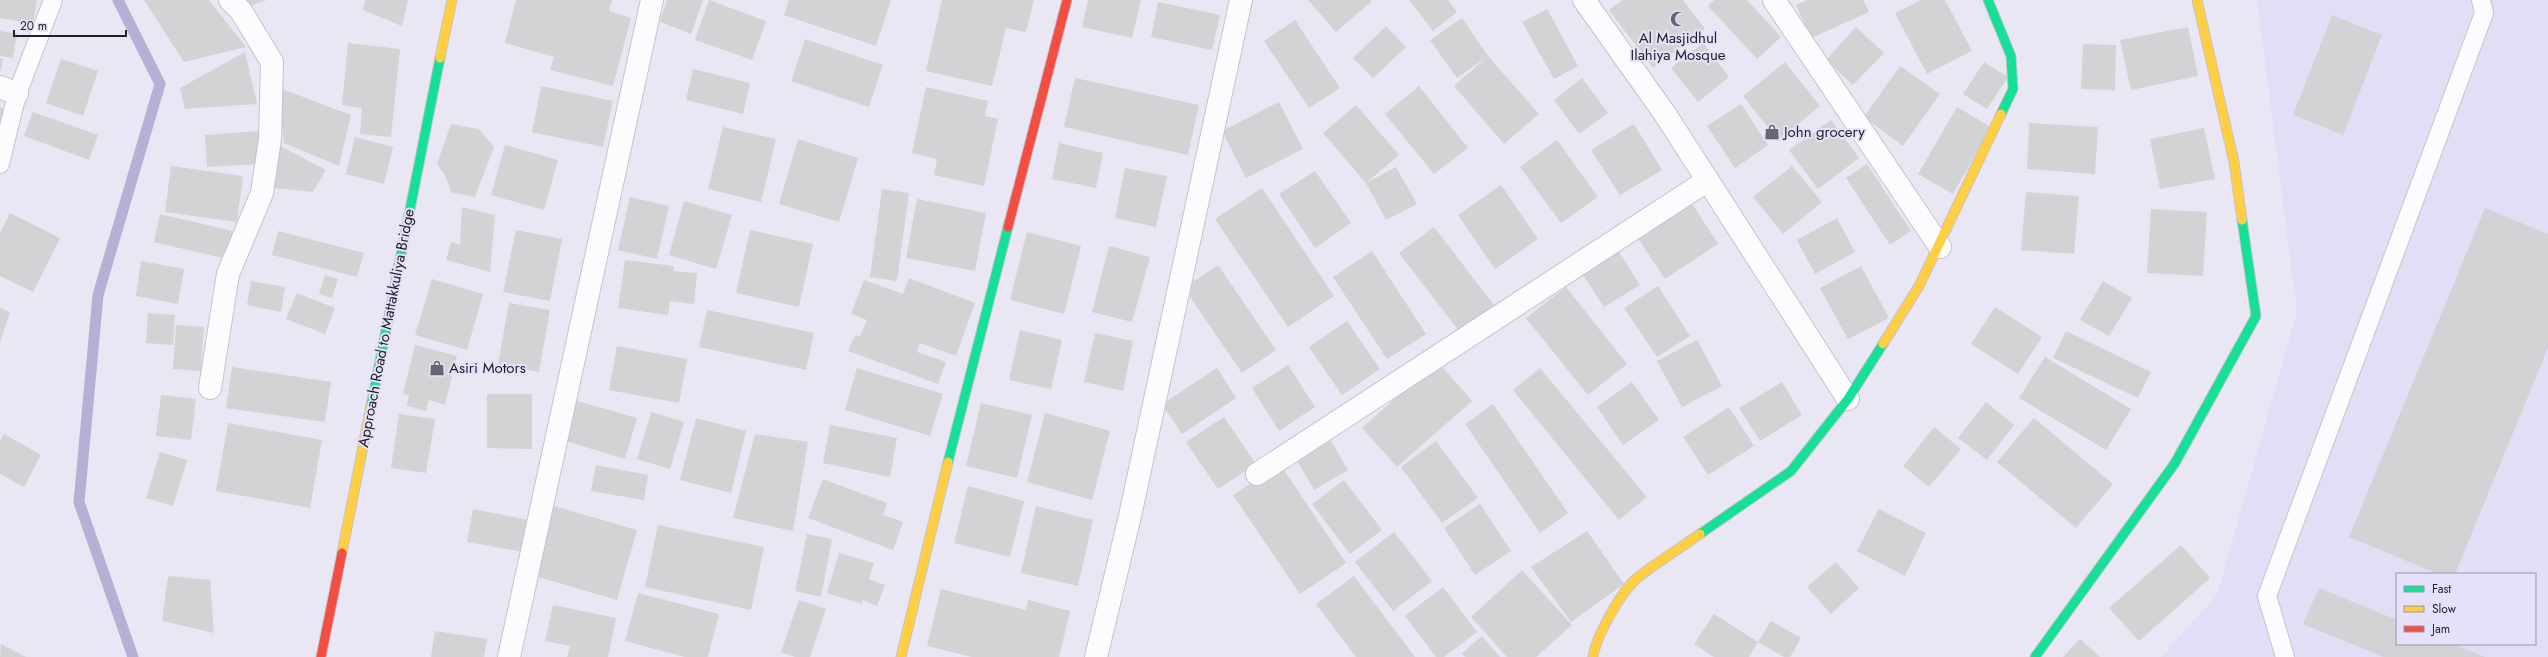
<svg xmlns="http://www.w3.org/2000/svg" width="2548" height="657" font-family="Jost,sans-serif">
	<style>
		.built { fill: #e2def6; fill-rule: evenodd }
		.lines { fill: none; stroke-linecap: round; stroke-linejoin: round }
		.stream { stroke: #b7b0d4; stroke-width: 11 }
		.building { fill: #d2d3d4 }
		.lane-casing { stroke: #c5c3cd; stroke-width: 20 }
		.street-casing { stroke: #c5c3cd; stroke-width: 24 }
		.fast-casing { stroke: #c5c3cd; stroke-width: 11 }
		.slow-casing { stroke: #c5c3cd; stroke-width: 11 }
		.jam-casing { stroke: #c5c3cd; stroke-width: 11 }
		.lane { stroke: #fcfbfd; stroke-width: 18 }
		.street { stroke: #fcfbfd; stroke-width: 22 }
		.fast { stroke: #16e098; stroke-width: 9 }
		.slow { stroke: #ffcf43; stroke-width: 9 }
		.jam { stroke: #f24e42; stroke-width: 9 }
		.labels { text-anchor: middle; stroke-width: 4; stroke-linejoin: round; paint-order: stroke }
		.poi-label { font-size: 15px; fill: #22212a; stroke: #e5e1fa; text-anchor: start }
		.street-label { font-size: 15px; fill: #22212a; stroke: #e5e1fa }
	</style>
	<rect width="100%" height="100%" fill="#e9e7f4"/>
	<path class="built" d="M 2257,0 L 2548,0 L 2548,657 L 2161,657 L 2217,595 L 2297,312 ZM 2397,574 L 2535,574 L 2535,644 L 2397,644 Z"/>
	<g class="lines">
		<polyline class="stream" points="118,0 160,84 98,295 79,502 133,657"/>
	</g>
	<g class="building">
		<polygon points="0,0 37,0 33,24 0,18"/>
		<polygon points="144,0 209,0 246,47 184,62"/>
		<polygon points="247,0 267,0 250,6"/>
		<polygon points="365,0 408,0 402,26 363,10"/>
		<polygon points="516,0 612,0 609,11 631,18 613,86 550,70 554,57 505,43"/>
		<polygon points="667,0 703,0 691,34 660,22"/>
		<polygon points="709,0 766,21 752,60 695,40"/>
		<polygon points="789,0 891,0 876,46 784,15"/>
		<polygon points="942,0 1034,0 1026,32 1006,28 992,86 926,71"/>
		<polygon points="1088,0 1141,0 1132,38 1082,27"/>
		<polygon points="1308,0 1370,0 1371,2 1336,32"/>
		<polygon points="1409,0 1448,0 1457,12 1433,31"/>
		<polygon points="1623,0 1683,0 1705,29 1653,68 1609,10"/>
		<polygon points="1714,0 1747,0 1781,37 1757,59 1708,6"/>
		<polygon points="1807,0 1863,0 1869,12 1811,38 1796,5"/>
		<polygon points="1921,0 1945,0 1972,51 1927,74 1895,13"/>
		<polygon points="1158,2 1220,15 1212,50 1151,37"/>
		<polygon points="1547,9 1578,66 1554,79 1522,22"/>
		<polygon points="2332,15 2382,35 2343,135 2293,115"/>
		<polygon points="1462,18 1488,56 1539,114 1504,144 1454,86 1487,57 1457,78 1430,40"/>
		<polygon points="1295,20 1340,88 1309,108 1264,41"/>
		<polygon points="1386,26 1406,47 1373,78 1353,58"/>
		<polygon points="1856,27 1884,53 1853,85 1826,60"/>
		<polygon points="2188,27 2198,76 2131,90 2120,40"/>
		<polygon points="0,31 17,34 13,58 0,56"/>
		<polygon points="805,39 883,65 869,107 791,81"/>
		<polygon points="348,43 400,49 391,137 360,134 362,108 342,105"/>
		<polygon points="1703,43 1729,77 1698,102 1671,68"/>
		<polygon points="2083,44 2116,45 2115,90 2081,89"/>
		<polygon points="245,52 257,104 185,109 180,88"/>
		<polygon points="0,58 3,59 1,71 0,70"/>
		<polygon points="61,59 98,71 83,116 46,103"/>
		<polygon points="1785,62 1820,106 1778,140 1743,96"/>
		<polygon points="1984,62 2008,77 1987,109 1963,94"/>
		<polygon points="1900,66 1940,94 1903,146 1864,117"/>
		<polygon points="693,69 750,83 743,114 686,100"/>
		<polygon points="1075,78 1199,105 1188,155 1064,127"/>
		<polygon points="1582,78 1608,113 1579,134 1554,100"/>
		<polygon points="541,86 613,101 603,147 532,132"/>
		<polygon points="1419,86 1468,148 1434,174 1385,114"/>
		<polygon points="277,87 351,115 339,166 284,143"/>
		<polygon points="926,87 988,101 985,116 998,119 984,186 934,175 937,159 912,153"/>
		<polygon points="1279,102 1303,149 1246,178 1222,131"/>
		<polygon points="1741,104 1768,145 1735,168 1707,126"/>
		<polygon points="1356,105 1399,155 1366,183 1396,167 1417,204 1386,220 1366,183 1323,133"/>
		<polygon points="0,107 6,110 0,124"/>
		<polygon points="1957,107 1991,127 1953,194 1918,174"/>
		<polygon points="33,112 98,135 89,160 24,136"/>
		<polygon points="1831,120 1859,158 1818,189 1789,150"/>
		<polygon points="2029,123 2098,127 2095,174 2027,169"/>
		<polygon points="451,124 479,129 494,147 475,197 451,192 445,175 437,164"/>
		<polygon points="1634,124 1662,170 1620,195 1591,150"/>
		<polygon points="723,127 776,139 761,202 708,189"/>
		<polygon points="2204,128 2215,179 2160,189 2150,139"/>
		<polygon points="260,131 262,164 207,167 205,135"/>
		<polygon points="355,137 393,147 384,184 346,174"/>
		<polygon points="798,139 858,158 839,222 779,204"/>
		<polygon points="1557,140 1598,197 1561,223 1520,167"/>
		<polygon points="1059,143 1103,153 1096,188 1052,179"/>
		<polygon points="505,145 558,160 544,210 491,195"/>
		<polygon points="280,146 326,170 313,192 274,188"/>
		<polygon points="1867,164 1911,231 1890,245 1846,178"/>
		<polygon points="171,166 243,176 237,222 165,212"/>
		<polygon points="1792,166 1822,202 1783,234 1753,197"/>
		<polygon points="1125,168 1167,176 1156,227 1115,218"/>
		<polygon points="1315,171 1351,223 1315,248 1279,194"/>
		<polygon points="1501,185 1538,239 1495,269 1458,215"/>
		<polygon points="1262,188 1334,296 1288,327 1215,219"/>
		<polygon points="882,189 909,193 897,281 870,277"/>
		<polygon points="2026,192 2079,196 2074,254 2021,250"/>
		<polygon points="630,197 669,206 657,259 618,250"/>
		<polygon points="917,199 986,213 975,271 906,258"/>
		<polygon points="684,201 732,215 716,269 669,255"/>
		<polygon points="1691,202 1718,244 1665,279 1637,237"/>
		<polygon points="462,207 495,215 490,272 446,260 451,242 460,245"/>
		<polygon points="2485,208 2548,234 2548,348 2455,574 2438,574 2349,537"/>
		<polygon points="2151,209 2207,212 2203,276 2147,273"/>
		<polygon points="10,213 60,238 33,292 0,276 0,233"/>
		<polygon points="160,214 233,231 227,259 154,242"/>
		<polygon points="1837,218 1855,252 1815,274 1797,240"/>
		<polygon points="1434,227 1497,309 1462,335 1399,253"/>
		<polygon points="516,230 562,239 550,301 503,292"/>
		<polygon points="750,230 813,244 799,307 736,293"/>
		<polygon points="278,231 364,253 357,277 272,255"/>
		<polygon points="1027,232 1081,246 1064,314 1010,300"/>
		<polygon points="1109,246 1150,257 1132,322 1092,312"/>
		<polygon points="1372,251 1426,334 1387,359 1333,277"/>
		<polygon points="1619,252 1640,285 1604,307 1583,275"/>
		<polygon points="625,260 674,266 673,271 697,273 694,304 670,301 668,315 618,308"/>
		<polygon points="141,261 184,269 178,304 136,296"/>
		<polygon points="1218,265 1276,350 1242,373 1184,288"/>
		<polygon points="1861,266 1889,318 1848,339 1820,288"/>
		<polygon points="325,275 338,279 332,298 319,294"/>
		<polygon points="909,278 975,303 956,356 920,343 917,352 946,362 938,384 848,351 855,335 860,337 867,320 851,314 864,280 903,294"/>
		<polygon points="432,279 483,294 467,350 415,335"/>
		<polygon points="251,281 285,287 281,312 247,305"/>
		<polygon points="2103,281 2132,298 2109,336 2080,320"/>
		<polygon points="1658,286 1690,336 1657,357 1624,308"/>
		<polygon points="1566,287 1627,364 1588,395 1526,318"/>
		<polygon points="297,293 335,308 325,334 286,319"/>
		<polygon points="509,303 550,310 539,372 498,364"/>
		<polygon points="1995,307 2042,337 2018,374 1971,344"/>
		<polygon points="0,308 10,312 0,342"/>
		<polygon points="707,310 814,333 806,370 699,347"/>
		<polygon points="148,313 175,315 173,345 146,343"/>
		<polygon points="1347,321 1380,369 1342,395 1309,347"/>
		<polygon points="176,325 204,327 201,371 173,369"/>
		<polygon points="1020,330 1062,340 1051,389 1009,380"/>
		<polygon points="2066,331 2151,372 2138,398 2053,358"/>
		<polygon points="1095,333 1133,341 1123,391 1084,382"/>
		<polygon points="1697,340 1722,386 1682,407 1657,361"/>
		<polygon points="415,345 457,356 445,405 429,400 426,411 407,406 409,395 403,394"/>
		<polygon points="617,346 687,359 679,403 609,390"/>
		<polygon points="2045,357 2131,409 2106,450 2019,398"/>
		<polygon points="1437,361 1472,401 1397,467 1362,428"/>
		<polygon points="1288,365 1315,407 1279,431 1252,388"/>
		<polygon points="232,367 331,382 325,422 226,408"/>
		<polygon points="857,368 943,394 930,436 845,410"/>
		<polygon points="1217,368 1236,398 1182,434 1162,404"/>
		<polygon points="1540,368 1647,497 1619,520 1513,390"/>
		<polygon points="1632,382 1659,420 1623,445 1597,407"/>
		<polygon points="1782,382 1802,415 1760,441 1739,408"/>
		<polygon points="487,394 532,394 532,449 487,448"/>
		<polygon points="161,395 196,399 191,440 156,436"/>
		<polygon points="574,400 637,418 625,459 562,440"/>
		<polygon points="1986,402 2014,425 1987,460 1958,438"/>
		<polygon points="981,403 1032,415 1017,478 966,466"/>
		<polygon points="1493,404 1568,513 1540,533 1465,424"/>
		<polygon points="1729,407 1754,446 1708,475 1683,437"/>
		<polygon points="651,412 684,422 670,469 637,459"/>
		<polygon points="1045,413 1110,431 1092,500 1027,482"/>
		<polygon points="399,414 435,419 426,473 391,468"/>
		<polygon points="1224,417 1256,464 1218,489 1186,442"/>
		<polygon points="696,418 746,431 731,493 680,480"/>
		<polygon points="2034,418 2113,484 2076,528 1997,462"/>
		<polygon points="228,423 322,440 310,508 216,491"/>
		<polygon points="830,425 897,438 890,477 823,463"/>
		<polygon points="1934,427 1961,449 1929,487 1903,466"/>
		<polygon points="1326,432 1348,470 1314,490 1292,452"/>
		<polygon points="4,434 41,455 24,487 0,474 0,441"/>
		<polygon points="755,434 808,442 793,531 733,518"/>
		<polygon points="1436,441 1478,498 1442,523 1401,467"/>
		<polygon points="160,452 187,460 173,506 146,498"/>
		<polygon points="1280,464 1346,563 1300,594 1233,495"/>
		<polygon points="596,465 648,475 644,500 591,491"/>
		<polygon points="823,479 887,503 883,515 903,522 893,550 808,518"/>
		<polygon points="1344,480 1382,530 1350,554 1312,504"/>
		<polygon points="968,486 1024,501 1010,557 954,543"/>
		<polygon points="1480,504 1511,551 1475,575 1444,528"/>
		<polygon points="554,506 637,530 617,600 535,576"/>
		<polygon points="1036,506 1093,520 1078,586 1021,573"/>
		<polygon points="473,509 529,520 524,552 467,542"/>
		<polygon points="1879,509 1926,533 1905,576 1857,551"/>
		<polygon points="658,525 764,547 751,610 645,587"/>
		<polygon points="1587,531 1624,584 1571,622 1531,567"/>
		<polygon points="1394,532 1432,581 1393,611 1355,562"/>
		<polygon points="807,534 832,539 821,597 795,591"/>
		<polygon points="2181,545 2210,578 2139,641 2109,608"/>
		<polygon points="839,553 874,563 869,579 885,585 877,606 863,600 862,604 827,593"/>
		<polygon points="1836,562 1859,588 1831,614 1807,587"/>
		<polygon points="1522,570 1572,625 1536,657 1507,657 1471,617"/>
		<polygon points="168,576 210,580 214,633 162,621"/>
		<polygon points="1354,576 1415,657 1356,657 1316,604"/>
		<polygon points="1443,587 1477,632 1444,657 1436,657 1405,616"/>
		<polygon points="2319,588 2397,620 2397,644 2454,644 2485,657 2383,657 2303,624"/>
		<polygon points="941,589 1026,610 1028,600 1070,611 1059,657 972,657 927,646"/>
		<polygon points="638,593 719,614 708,657 685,657 625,641"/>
		<polygon points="799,600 826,609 810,657 795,657 781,652"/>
		<polygon points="553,605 616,618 608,657 567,657 570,646 545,641"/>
		<polygon points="1714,614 1758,642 1749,657 1714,657 1694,644"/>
		<polygon points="1771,621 1801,638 1790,657 1784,657 1758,642"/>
		<polygon points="435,631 487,639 484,657 431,657"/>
		<polygon points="1482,636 1500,657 1465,657 1462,653"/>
		<polygon points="2080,639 2100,657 2063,657"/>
		<polygon points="1,644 26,657 0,657"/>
	</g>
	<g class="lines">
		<defs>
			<g id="lane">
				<polyline points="0,164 17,94 53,0"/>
				<polyline points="2285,657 2267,596 2484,13 2481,0"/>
			</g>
			<g id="street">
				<polyline points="1584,0 1665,114 1848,399"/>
				<polyline points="1774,0 1940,247"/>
				<polyline points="0,87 17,94"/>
				<polyline points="210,388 228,274 262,193 270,139 272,62 241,11 230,0"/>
				<polyline points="1257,474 1708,180"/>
				<polyline points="509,657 652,0"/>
				<polyline points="1096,657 1130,516 1241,0"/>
			</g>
			<g id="fast">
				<polyline points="1988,0 2011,56 2013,89 2001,114"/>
				<polyline points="371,406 440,58"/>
				<polyline points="948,462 1008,227"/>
				<polyline points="1700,534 1791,471 1848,399 1883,344"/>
				<polyline points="2035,657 2175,463 2256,316 2242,220"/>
			</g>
			<g id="slow">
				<polyline points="2197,0 2234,162 2242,220"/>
				<polyline points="440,58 452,0"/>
				<polyline points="1883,344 1919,286 2001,114"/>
				<polyline points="342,553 371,406"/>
				<polyline points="901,657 948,462"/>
				<path d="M 1593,657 C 1596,636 1621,592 1637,578 C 1657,562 1679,549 1700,534"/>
			</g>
			<g id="jam">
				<polyline points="1008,227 1067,0"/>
				<polyline points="321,657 342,553"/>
			</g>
		</defs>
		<use href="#lane" class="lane-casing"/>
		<use href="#street" class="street-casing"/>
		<use href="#fast" class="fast-casing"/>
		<use href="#slow" class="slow-casing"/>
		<use href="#jam" class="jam-casing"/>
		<use href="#lane" class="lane"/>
		<use href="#street" class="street"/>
		<use href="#fast" class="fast"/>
		<use href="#slow" class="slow"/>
		<use href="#jam" class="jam"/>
	</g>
	<defs>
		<symbol id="mosque-bare" viewBox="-9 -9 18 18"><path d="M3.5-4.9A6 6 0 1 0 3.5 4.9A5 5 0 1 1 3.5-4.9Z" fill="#686671" stroke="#e5e1fa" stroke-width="2.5" paint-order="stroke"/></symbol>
		<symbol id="shop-bare" viewBox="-9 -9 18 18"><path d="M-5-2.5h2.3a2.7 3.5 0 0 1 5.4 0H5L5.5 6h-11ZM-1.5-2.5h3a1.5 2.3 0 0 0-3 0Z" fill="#686671" stroke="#e5e1fa" stroke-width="2.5" paint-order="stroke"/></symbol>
	</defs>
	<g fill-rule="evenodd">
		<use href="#mosque-bare" x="1667" y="8" width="22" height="22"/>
		<use href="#shop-bare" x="1761" y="121" width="22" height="22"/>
		<use href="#shop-bare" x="426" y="357" width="22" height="22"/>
	</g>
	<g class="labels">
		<g class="poi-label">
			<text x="1678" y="43" text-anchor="middle">Al Masjidhul<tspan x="1678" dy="17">Ilahiya Mosque</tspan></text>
			<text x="1784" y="137">John grocery</text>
			<text x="449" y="373">Asiri Motors</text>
		</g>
		<g class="street-label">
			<text transform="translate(386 328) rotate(-79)" y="5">Approach Road to Mattakkuliya Bridge</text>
		</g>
	</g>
	<rect x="2396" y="573" width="140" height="72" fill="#e5e1fa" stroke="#9794a7"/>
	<rect x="2404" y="586" width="20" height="6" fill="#16e098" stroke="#9794a7"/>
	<text x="2432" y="593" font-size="12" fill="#22212a">Fast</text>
	<rect x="2404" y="606" width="20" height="6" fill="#ffcf43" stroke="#9794a7"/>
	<text x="2432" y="613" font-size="12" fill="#22212a">Slow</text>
	<rect x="2404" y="626" width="20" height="6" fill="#f24e42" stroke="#9794a7"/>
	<text x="2432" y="633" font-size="12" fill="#22212a">Jam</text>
	<path d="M14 30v6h112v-6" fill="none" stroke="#22212a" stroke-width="2"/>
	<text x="20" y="30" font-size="12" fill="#22212a" stroke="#e5e1fa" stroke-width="3" paint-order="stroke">20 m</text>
</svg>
